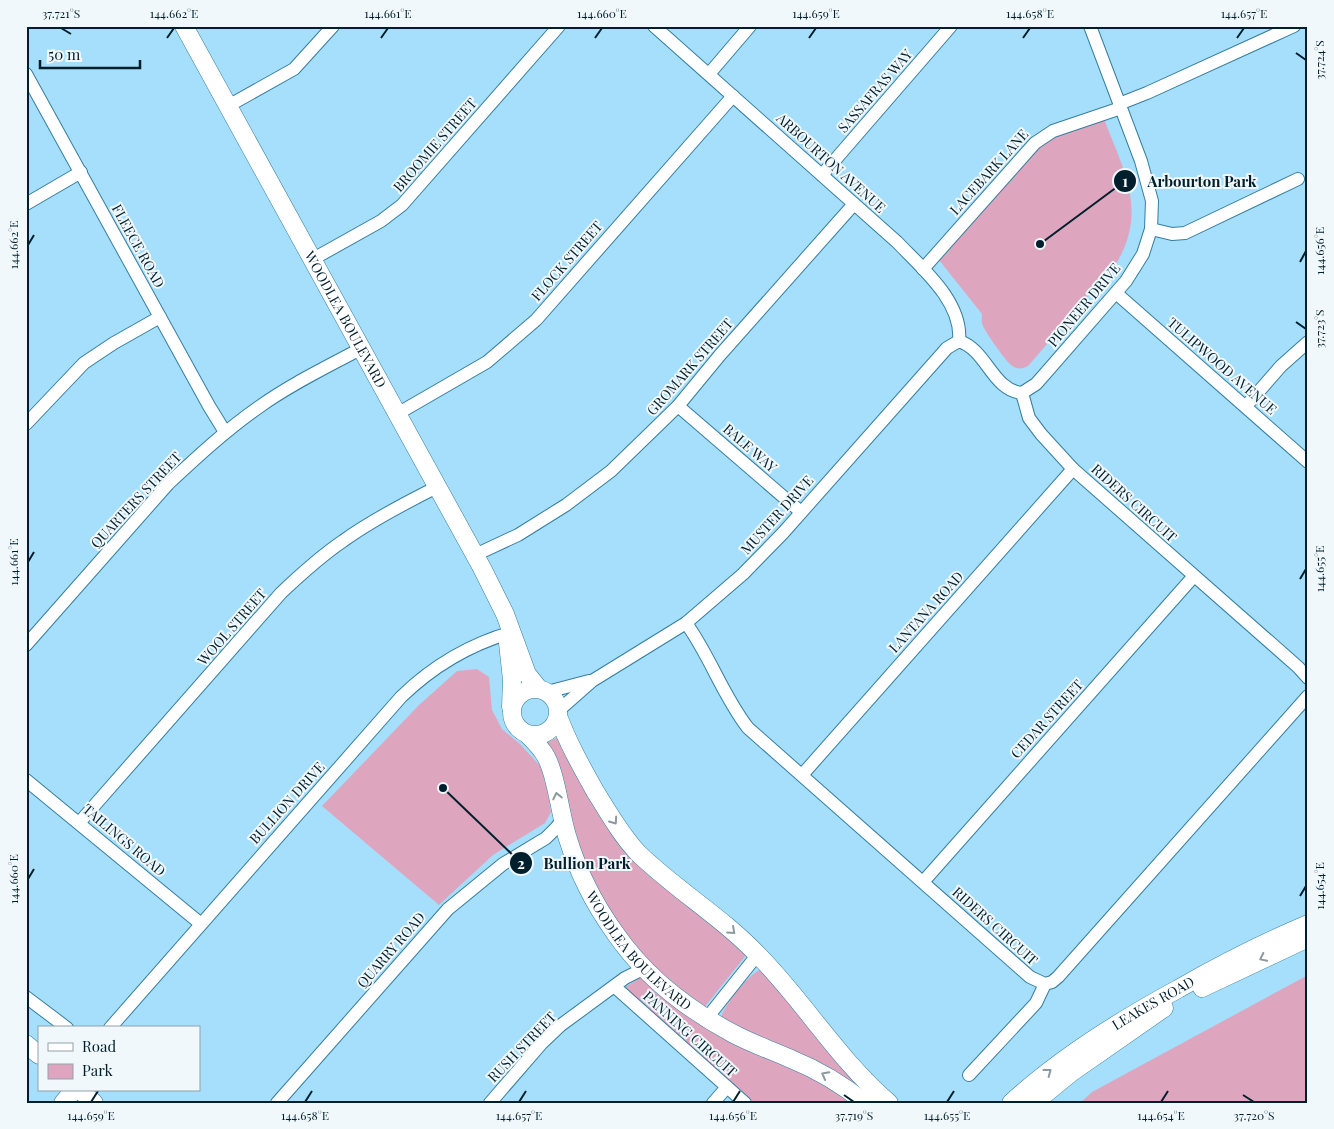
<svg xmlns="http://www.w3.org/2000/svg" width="1334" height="1129" font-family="'Playfair Display',serif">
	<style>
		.green { fill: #dea6be }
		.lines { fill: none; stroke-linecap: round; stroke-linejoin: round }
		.street-casing { stroke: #347e9f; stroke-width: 14 }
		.secondary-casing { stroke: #347e9f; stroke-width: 19 }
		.street { stroke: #fff; stroke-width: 12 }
		.secondary { stroke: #fff; stroke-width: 18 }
		.oneway { stroke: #8c9aa0 }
		.ticks { fill: none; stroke: #001f2c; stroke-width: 2 }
		.labels { text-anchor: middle; stroke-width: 4; stroke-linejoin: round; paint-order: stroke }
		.street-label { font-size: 14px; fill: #001f2c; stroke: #f1f8fc }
		.leader { fill: none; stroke: #001f2c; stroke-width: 2 }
		.callout-dot { fill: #001f2c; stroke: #f1f8fc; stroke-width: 2 }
		.mark-label { font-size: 15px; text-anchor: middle; font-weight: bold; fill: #fff }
		.callout-label { font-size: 15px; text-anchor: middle; font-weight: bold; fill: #001f2c; stroke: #f1f8fc; stroke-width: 4; stroke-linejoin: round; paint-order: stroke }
		.neatline { fill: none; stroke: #001f2c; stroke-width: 2 }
		.ticks-label { font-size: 12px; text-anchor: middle; fill: #001f2c }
	</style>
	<rect width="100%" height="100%" fill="#a6dffc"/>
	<g class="green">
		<path d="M 1104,119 C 1124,171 1148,211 1116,264 L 1029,365 C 1024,369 1017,370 1011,365 C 1005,360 986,333 983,326 C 981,322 982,318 982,314 L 939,260 L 1044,142 L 1056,135 Z"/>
		<polygon points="477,669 489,677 492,710 502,729 520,744 544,770 551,812 545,823 493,855 439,905 322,806 419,705 457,671"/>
		<polygon points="559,737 609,824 747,954 703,1009 676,990 619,931 595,886 571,826 545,743"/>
		<path d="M 762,969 L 881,1103 L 873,1103 L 868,1097 L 743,1034 L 721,1017 C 725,1005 750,972 762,969 Z"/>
		<polygon points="1308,975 1308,1103 1080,1103 1092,1092"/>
		<polygon points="644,976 728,1039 825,1085 852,1103 755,1103 625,987"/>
	</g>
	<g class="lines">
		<defs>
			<g id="street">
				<path d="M 654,26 L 897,242 C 922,268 963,302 959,341"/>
				<polyline points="26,74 209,406 225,432"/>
				<polyline points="709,74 750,26"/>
				<polyline points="1119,104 1147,93 1294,26"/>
				<polyline points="228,106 294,69 333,26"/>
				<polyline points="822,175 951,26"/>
				<polyline points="26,204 81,172"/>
				<polyline points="1151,229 1172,234 1185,233 1298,179"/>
				<polyline points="313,259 381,221 402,205 559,26"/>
				<polyline points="923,269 1035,143 1053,131 1121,108"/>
				<polyline points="1116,293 1308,462"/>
				<path d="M 959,341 C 987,350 992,390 1022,393"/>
				<polyline points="1022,393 1036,384 1044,375 1126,281 1143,254 1151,229 1152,201 1141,161 1090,26"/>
				<polyline points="1022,393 1029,418 1041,434 1073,469 1298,667 1308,678"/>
				<polyline points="678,406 801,512"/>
				<polyline points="1246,406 1281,366 1308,342"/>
				<polyline points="397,414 487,362 536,320 733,96"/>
				<polyline points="26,424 84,363 114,343 160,317"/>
				<polyline points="475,555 518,535 566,505 611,471 678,406 720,355 854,204"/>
				<path d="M 686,623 C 710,656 723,696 748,728 L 1030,977 L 1045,984 L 1052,982 L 1058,977 L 1308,696"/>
				<path d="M 26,645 L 168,484 C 197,457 226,430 259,407 C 291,384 327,367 362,348"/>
				<polyline points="547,692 589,681"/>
				<polyline points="558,711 592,681 686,623 743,574 783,533 947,348 959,341"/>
				<polyline points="802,775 1073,469"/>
				<polyline points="26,780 201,924"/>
				<path d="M 79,823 L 281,593 C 301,574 321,556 343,541 C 372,520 405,503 437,487"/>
				<polyline points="923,882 1194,576"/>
				<polyline points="615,987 745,1103"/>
				<polyline points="26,997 67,1028"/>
				<polyline points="707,1018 758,954"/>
				<path d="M 110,1028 L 401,697 C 432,667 470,644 513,632"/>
				<polyline points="969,1075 1036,1003 1045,984"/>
				<polyline points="277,1103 448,909 503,864 546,838 556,828 562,820"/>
				<polyline points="490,1103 541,1044 561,1025 625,978 639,971 647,971"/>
				<polyline points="713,1103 727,1087"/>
			</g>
			<g id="secondary">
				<path id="s1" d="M 184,26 L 482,568 L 505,614 L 527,674 L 539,689"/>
				<polyline points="508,643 512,680 511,707"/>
				<circle cx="535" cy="712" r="23"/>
				<path d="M 558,716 C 568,743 581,766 595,791 C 608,812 621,835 638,853 C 676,890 722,917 759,956 C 805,1003 838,1059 889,1103"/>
				<path id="s2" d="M 528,735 C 533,740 539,746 543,752 C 556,769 560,816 568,839 C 578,872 595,905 615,933 C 644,975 687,1009 732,1033 C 750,1043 771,1050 791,1059 C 818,1070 842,1084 865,1103"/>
				<polyline points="1202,988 1308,938"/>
				<polyline points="26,1044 39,1055"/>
				<polyline points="80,1090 94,1103"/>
				<polyline points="63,1103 74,1090"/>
				<path id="s3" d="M 1011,1103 C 1061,1057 1119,1021 1178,989 C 1220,965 1263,943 1308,924"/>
				<polyline points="1034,1103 1072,1072 1164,1008"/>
			</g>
		</defs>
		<use href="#street" class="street-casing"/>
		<use href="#secondary" class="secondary-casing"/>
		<use href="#street" class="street"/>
		<use href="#secondary" class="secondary"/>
	</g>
	<defs><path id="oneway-chevron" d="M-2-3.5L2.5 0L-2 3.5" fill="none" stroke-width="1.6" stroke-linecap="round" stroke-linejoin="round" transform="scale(1.25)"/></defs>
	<g class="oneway">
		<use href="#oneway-chevron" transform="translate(557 796) rotate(-102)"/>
		<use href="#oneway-chevron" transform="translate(614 821) rotate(55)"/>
		<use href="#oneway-chevron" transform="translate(732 931) rotate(42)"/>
		<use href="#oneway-chevron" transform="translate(1263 958) rotate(154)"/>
		<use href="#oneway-chevron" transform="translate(1048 1072) rotate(-37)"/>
		<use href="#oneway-chevron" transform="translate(825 1075) rotate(-152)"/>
	</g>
	<path class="ticks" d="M 61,28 L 71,34M 167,38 L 174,28M 381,38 L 388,28M 595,38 L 602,28M 809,38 L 816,28M 1023,38 L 1030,28M 1237,38 L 1244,28M 1296,53 L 1306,60M 28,245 L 34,235M 1300,262 L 1306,251M 1296,322 L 1306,329M 28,562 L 34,552M 1300,579 L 1306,569M 28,879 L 34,869M 1300,896 L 1306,886M 844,1095 L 854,1102M 1243,1095 L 1254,1102M 91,1102 L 98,1091M 305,1102 L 312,1091M 519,1102 L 526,1091M 733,1102 L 740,1091M 947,1102 L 954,1091M 1161,1102 L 1168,1091"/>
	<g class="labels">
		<g class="street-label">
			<text transform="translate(875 91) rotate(-49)" y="5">SASSAFRAS WAY</text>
			<text transform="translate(435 145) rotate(-49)" y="5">BROOMIE STREET</text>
			<text transform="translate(831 163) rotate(42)" y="5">ARBOURTON AVENUE</text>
			<text transform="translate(989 172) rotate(-48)" y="5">LACEBARK LANE</text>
			<text transform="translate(138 246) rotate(61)" y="5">FLEECE ROAD</text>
			<text transform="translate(567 261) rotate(-49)" y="5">FLOCK STREET</text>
			<text transform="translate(1084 305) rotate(-50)" y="5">PIONEER DRIVE</text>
			<text dy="5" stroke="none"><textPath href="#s1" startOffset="335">WOODLEA BOULEVARD</textPath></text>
			<text transform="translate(1222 366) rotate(41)" y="5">TULIPWOOD AVENUE</text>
			<text transform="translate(690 367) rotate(-49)" y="5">GROMARK STREET</text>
			<text transform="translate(750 448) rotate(41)" y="5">BALE WAY</text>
			<text transform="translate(136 500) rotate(-47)" y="5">QUARTERS STREET</text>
			<text transform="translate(1134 503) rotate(42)" y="5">RIDERS CIRCUIT</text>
			<text transform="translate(777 515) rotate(-48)" y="5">MUSTER DRIVE</text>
			<text transform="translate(926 612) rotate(-48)" y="5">LANTANA ROAD</text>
			<text transform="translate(232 627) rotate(-49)" y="5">WOOL STREET</text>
			<text transform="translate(1047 719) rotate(-48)" y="5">CEDAR STREET</text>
			<text transform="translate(287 803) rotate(-48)" y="5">BULLION DRIVE</text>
			<text transform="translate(124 840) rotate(40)" y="5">TAILINGS ROAD</text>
			<text transform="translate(995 926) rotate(42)" y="5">RIDERS CIRCUIT</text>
			<text dy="5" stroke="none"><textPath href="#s2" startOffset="248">WOODLEA BOULEVARD</textPath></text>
			<text transform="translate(391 950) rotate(-49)" y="5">QUARRY ROAD</text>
			<text dy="5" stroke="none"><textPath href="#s3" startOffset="174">LEAKES ROAD</textPath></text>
			<text transform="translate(690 1034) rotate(42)" y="5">PANNING CIRCUIT</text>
			<text transform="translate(522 1047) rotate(-46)" y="5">RUSH STREET</text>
		</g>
	</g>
	<path class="leader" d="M1040 244L1125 181M443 788L521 863"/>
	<g class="callout-dot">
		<circle cx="1040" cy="244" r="5"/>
		<circle cx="443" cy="788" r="5"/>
		<circle cx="1125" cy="181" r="12"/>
		<circle cx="521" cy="863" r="12"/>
	</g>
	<g class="mark-label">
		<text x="1125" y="187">1</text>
		<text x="521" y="869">2</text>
	</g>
	<g class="callout-label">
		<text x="1202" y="187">Arbourton Park</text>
		<text x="587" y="869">Bullion Park</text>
	</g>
	<rect width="1334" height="1129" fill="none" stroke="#f1f8fc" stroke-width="55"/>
	<rect x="38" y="1026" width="162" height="65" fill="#f1f8fc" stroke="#91a1a9"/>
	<rect x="48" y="1043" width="25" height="8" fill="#ffffff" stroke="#91a1a9"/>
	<text x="82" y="1052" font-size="15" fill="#001f2c">Road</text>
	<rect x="48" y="1064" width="25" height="15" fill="#dea6be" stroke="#91a1a9"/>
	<text x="82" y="1076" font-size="15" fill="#001f2c">Park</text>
	<path d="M40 60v8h100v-8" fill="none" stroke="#001f2c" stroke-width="2.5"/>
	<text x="48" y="60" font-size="15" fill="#001f2c" stroke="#f1f8fc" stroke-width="4" paint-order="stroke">50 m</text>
	<rect x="28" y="28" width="1278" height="1074" class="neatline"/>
	<g class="ticks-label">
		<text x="61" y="18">37.721°S</text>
		<text x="174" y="18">144.662°E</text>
		<text x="388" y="18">144.661°E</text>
		<text x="602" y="18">144.660°E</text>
		<text x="816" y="18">144.659°E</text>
		<text x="1030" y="18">144.658°E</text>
		<text x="1244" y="18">144.657°E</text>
		<text transform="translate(1320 60) rotate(-90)" y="4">37.724°S</text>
		<text transform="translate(14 245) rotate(-90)" y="4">144.662°E</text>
		<text transform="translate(1320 251) rotate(-90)" y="4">144.656°E</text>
		<text transform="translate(1320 329) rotate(-90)" y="4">37.723°S</text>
		<text transform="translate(14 562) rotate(-90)" y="4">144.661°E</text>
		<text transform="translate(1320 569) rotate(-90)" y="4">144.655°E</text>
		<text transform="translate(14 879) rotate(-90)" y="4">144.660°E</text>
		<text transform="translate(1320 886) rotate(-90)" y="4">144.654°E</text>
		<text x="91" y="1120">144.659°E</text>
		<text x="305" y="1120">144.658°E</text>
		<text x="519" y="1120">144.657°E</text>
		<text x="733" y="1120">144.656°E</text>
		<text x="854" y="1120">37.719°S</text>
		<text x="947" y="1120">144.655°E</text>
		<text x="1161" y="1120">144.654°E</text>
		<text x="1254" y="1120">37.720°S</text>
	</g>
</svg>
